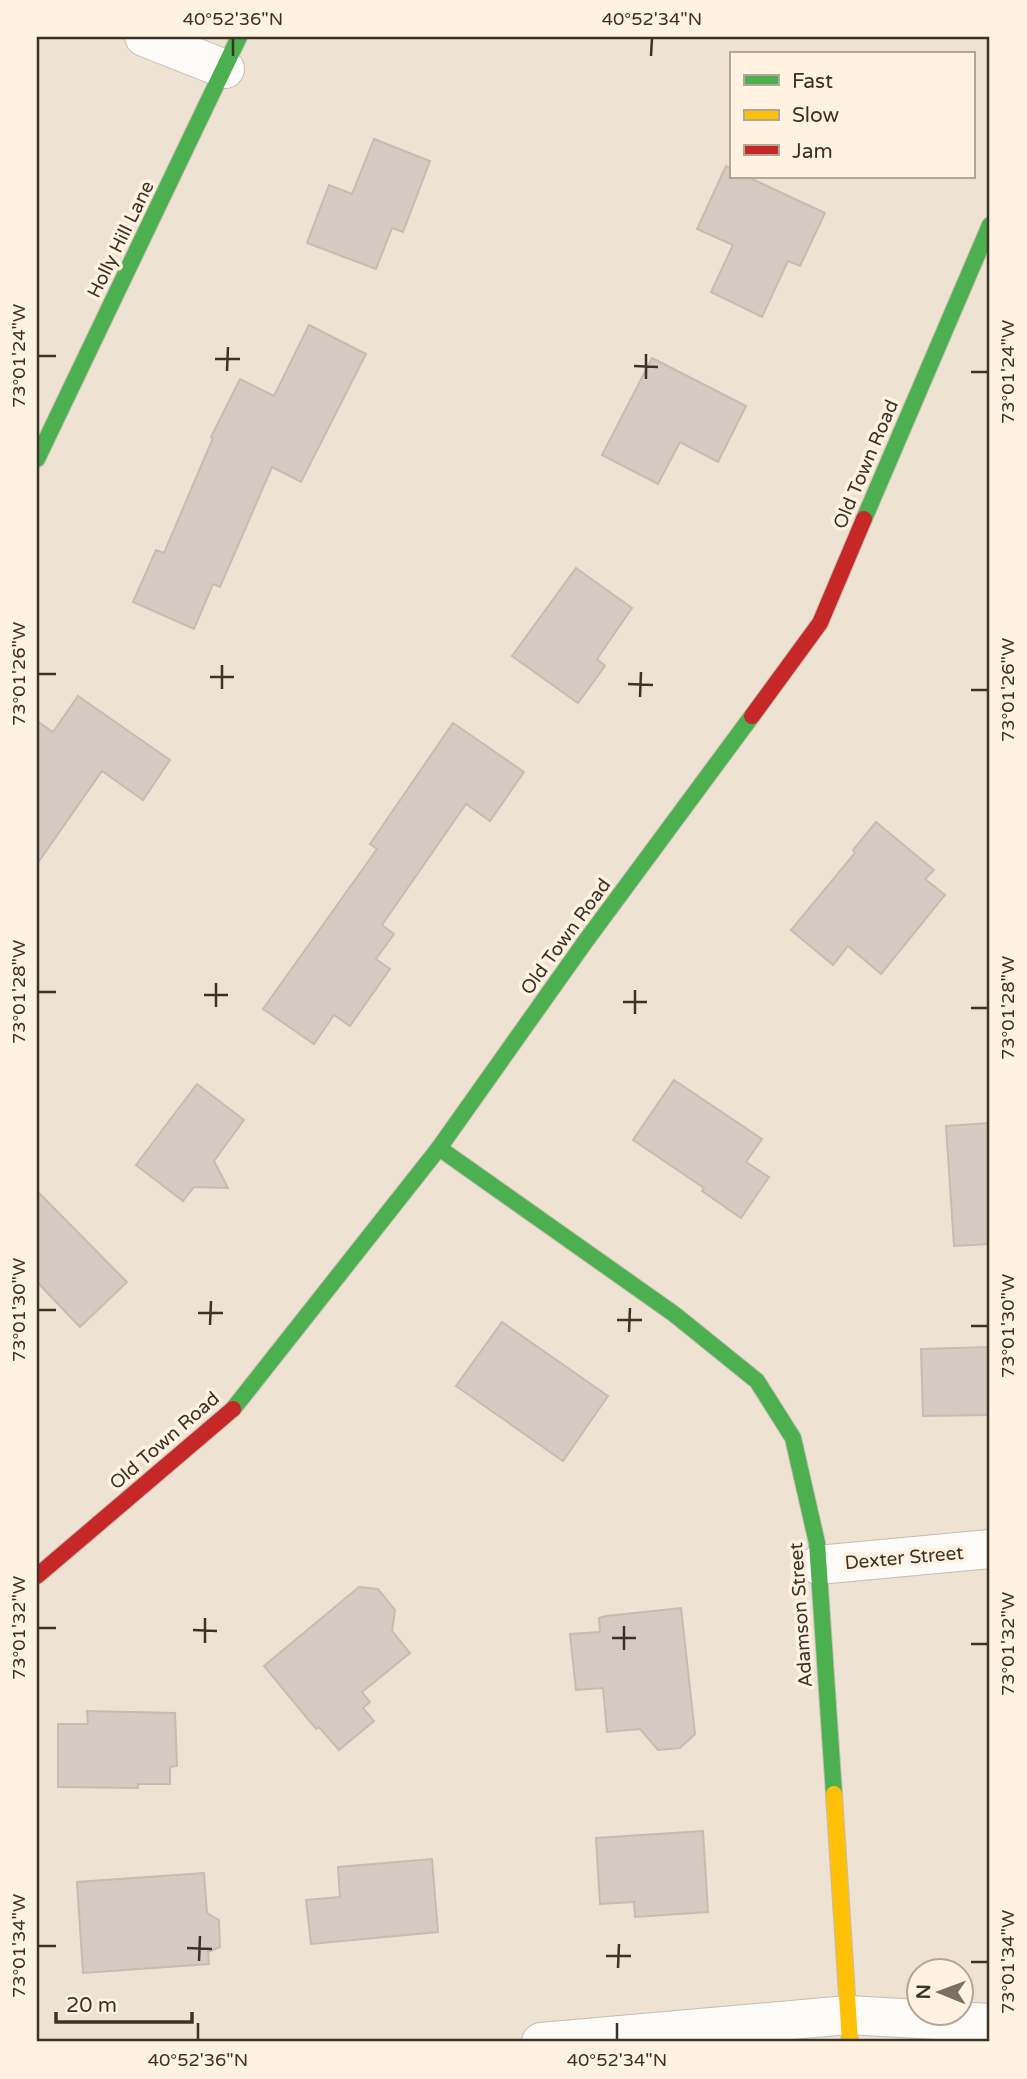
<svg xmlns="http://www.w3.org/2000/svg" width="1027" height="2079" font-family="'Varela Round',sans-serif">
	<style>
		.building { fill: #d7cac2; stroke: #c7bbb3; stroke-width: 2 }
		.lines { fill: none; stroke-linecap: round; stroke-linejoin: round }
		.street-casing { stroke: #c6bdb0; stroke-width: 40 }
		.fast-casing { stroke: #c6bdb0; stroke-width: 18 }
		.slow-casing { stroke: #c6bdb0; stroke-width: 18 }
		.jam-casing { stroke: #c6bdb0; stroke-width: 18 }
		.street { stroke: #fcfbf8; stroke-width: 38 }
		.fast { stroke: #4caf50; stroke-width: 16 }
		.slow { stroke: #ffc107; stroke-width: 16 }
		.jam { stroke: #c62828; stroke-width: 16 }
		.ticks { fill: none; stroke: #3c3328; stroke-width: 2.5 }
		.labels { text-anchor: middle; stroke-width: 7; stroke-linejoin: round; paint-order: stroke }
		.street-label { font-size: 19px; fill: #3c3328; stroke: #fff2e1 }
		.neatline { fill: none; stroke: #3c3328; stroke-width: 2.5 }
		.ticks-label { font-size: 18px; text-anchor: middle; fill: #3c3328 }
	</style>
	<rect width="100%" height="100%" fill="#eee2d2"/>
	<g class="building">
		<polygon points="374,139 430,161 403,232 392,228 376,269 307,243 329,185 352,194"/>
		<polygon points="726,166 731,169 731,177 748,177 825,213 800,266 788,261 762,317 711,292 733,245 697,229"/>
		<polygon points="309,325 366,354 301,482 272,467 220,587 213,584 194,629 133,602 156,550 164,553 213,438 211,437 240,379 274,396"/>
		<polygon points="652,358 746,406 718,462 680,442 658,484 602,455"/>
		<polygon points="576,568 632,608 597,659 605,666 578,703 512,656"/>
		<polygon points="78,696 170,760 143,800 102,771 37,864 37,721 53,732"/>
		<polygon points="453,723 524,772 490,821 466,804 382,925 394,934 376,959 390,969 350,1026 334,1015 314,1044 263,1009 377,849 370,844"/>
		<polygon points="876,822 934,870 925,879 945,895 881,974 848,946 833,965 791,930 855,853 853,850"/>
		<polygon points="674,1080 762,1139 746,1162 769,1177 741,1218 702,1191 704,1188 633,1140"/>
		<polygon points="197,1084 244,1120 214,1161 228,1188 194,1187 183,1201 136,1165"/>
		<polygon points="990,1123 990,1244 954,1246 946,1126"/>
		<polygon points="37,1191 127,1282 80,1327 37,1282"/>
		<polygon points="502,1322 608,1396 563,1461 456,1386"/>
		<polygon points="990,1347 990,1415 923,1416 921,1349"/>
		<polygon points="359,1587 378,1589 395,1610 392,1631 410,1653 362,1692 370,1702 363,1708 374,1721 339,1750 319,1727 316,1729 264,1666"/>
		<polygon points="681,1608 695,1734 680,1748 658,1750 640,1729 607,1732 603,1688 576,1690 570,1634 600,1632 599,1618 606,1616"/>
		<polygon points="87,1711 175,1713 177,1766 170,1767 170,1784 138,1784 138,1788 58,1787 58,1724 88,1724"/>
		<polygon points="703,1831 708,1912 635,1917 634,1902 600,1904 596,1838"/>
		<polygon points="432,1859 438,1932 311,1944 306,1900 340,1897 338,1867"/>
		<polygon points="204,1873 207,1913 219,1920 220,1947 208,1952 209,1964 83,1973 77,1882"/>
	</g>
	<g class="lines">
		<defs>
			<g id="street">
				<polyline points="144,37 225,69"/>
				<polyline points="818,1565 990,1549"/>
				<polyline points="541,2042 848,2015 990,2023"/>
			</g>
			<g id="fast">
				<polyline points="37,459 239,37"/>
				<polyline points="864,519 990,225"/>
				<polyline points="439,1148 674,1314 757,1381 793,1438 817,1543 834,1794"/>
				<polyline points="233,1409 439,1148 585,942 752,716"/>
			</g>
			<polyline id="slow" points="834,1794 850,2042"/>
			<g id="jam">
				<polyline points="752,716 820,623 864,519"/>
				<polyline points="37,1576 233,1409"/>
			</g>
		</defs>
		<use href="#street" class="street-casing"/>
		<use href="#fast" class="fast-casing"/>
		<use href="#slow" class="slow-casing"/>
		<use href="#jam" class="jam-casing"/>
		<use href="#street" class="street"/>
		<use href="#fast" class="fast"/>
		<use href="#slow" class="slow"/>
		<use href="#jam" class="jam"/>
	</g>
	<path class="ticks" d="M 233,56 L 233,38M 651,56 L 652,38M 38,356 L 56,356M 215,359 L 240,359M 634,366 L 658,367M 227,371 L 228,347M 971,372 L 988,372M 646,379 L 646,354M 38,674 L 56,674M 210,677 L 234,677M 628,684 L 653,685M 222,689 L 222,665M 971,690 L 988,690M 640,697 L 641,672M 38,992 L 56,992M 204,995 L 228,995M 623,1002 L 647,1002M 216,1007 L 216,983M 971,1008 L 988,1008M 635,1014 L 635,990M 38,1310 L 56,1310M 198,1313 L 223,1313M 617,1320 L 642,1320M 210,1325 L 211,1301M 971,1326 L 988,1326M 629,1332 L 630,1308M 38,1628 L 56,1628M 193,1630 L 217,1631M 612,1638 L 636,1638M 205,1643 L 205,1618M 971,1644 L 988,1644M 624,1650 L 624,1626M 38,1946 L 56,1946M 187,1948 L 212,1949M 606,1956 L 631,1956M 199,1961 L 200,1936M 971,1962 L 988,1962M 618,1968 L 619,1944M 198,2040 L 198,2023M 617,2040 L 617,2023"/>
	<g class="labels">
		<g class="street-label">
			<text transform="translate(120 239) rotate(-64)" y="7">Holly Hill Lane</text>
			<text transform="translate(865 464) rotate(-67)" y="7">Old Town Road</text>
			<text transform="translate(565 936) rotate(-54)" y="7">Old Town Road</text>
			<text transform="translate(164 1440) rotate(-41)" y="7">Old Town Road</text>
			<text transform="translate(904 1557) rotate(-5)" y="7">Dexter Street</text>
			<text transform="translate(800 1615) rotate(-94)" y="7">Adamson Street</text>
		</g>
	</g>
	<rect width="1027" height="2079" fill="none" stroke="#fff2e1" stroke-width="77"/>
	<rect x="730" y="52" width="245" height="126" fill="#fff2e1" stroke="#b1a697" stroke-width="2"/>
	<rect x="744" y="75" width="35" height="10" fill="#4caf50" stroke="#b1a697" stroke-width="2"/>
	<text x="792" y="88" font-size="21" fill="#3c3328">Fast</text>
	<rect x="744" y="110" width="35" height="10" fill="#ffc107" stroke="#b1a697" stroke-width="2"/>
	<text x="792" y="122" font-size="21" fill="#3c3328">Slow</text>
	<rect x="744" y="145" width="35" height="10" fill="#c62828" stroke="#b1a697" stroke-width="2"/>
	<text x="792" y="158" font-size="21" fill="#3c3328">Jam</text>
	<g transform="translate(940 1992) rotate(271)"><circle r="33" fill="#fff2e1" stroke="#b1a697" stroke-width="2"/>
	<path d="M0-5L12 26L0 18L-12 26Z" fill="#7a7064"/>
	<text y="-10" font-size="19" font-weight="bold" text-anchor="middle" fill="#3c3328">N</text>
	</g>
	<path d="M56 2012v10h136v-10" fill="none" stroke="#3c3328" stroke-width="3.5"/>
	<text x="66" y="2012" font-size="21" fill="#3c3328" stroke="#fff2e1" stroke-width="5" paint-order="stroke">20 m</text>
	<rect x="38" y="38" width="950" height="2002" class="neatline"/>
	<g class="ticks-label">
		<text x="233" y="25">40°52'36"N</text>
		<text x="652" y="25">40°52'34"N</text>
		<text transform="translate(19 356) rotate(-90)" y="6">73°01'24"W</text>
		<text transform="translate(1008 372) rotate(-90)" y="6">73°01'24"W</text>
		<text transform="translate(19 674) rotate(-90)" y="6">73°01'26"W</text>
		<text transform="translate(1008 690) rotate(-90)" y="6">73°01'26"W</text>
		<text transform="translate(19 992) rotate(-90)" y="6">73°01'28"W</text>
		<text transform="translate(1008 1008) rotate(-90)" y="6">73°01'28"W</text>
		<text transform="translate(19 1310) rotate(-90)" y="6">73°01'30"W</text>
		<text transform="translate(1008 1326) rotate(-90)" y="6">73°01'30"W</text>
		<text transform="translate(19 1628) rotate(-90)" y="6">73°01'32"W</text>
		<text transform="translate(1008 1644) rotate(-90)" y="6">73°01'32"W</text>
		<text transform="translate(19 1946) rotate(-90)" y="6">73°01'34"W</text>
		<text transform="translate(1008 1962) rotate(-90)" y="6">73°01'34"W</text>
		<text x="198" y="2066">40°52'36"N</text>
		<text x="617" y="2066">40°52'34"N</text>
	</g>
</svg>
